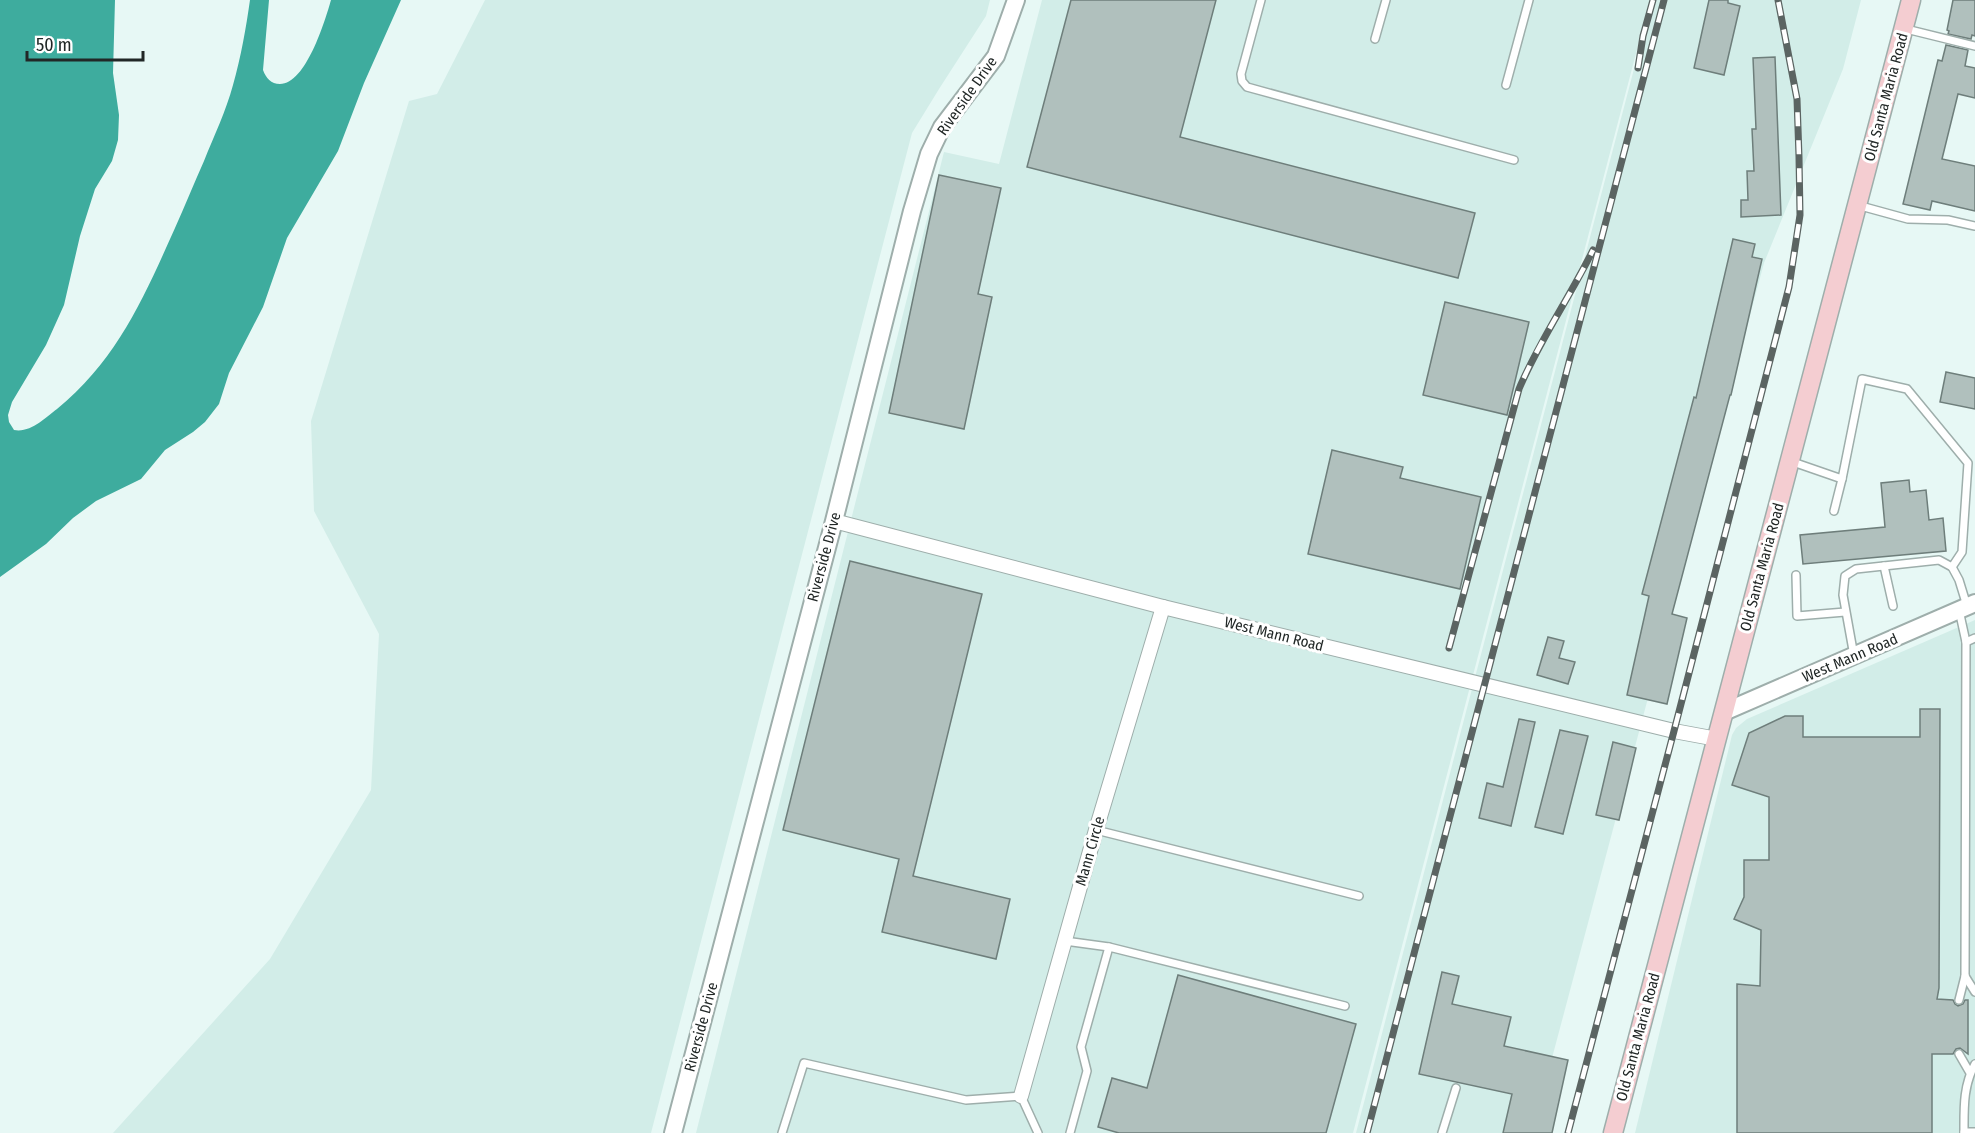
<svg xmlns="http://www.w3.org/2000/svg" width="1975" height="1133" font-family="'Fira Sans Condensed',sans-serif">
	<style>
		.built { fill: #d2ede8 }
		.water { fill: #3eac9e }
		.building { fill: #b0c0bd; stroke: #6e7e7b; stroke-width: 1.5 }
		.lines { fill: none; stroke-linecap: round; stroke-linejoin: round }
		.service-casing { stroke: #9eaeab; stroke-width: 10 }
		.minor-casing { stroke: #9eaeab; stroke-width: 16 }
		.tertiary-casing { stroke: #9eaeab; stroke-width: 20 }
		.secondary-casing { stroke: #9eaeab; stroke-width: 21 }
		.service { stroke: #fff; stroke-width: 7 }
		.minor { stroke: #fff; stroke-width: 14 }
		.tertiary { stroke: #fff; stroke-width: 16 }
		.secondary { stroke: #f4cdd1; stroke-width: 18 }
		.rail-casing { stroke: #5b6462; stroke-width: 7 }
		.rail { stroke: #fff; stroke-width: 4.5; stroke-dasharray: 14; stroke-linecap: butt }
		.labels { text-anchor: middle; stroke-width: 6; stroke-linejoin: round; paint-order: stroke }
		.street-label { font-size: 15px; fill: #212726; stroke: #fff }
	</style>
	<rect width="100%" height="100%" fill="#e7f8f5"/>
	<g class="built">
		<polygon points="485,0 990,0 986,16 939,89 912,133 651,1133 113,1133 270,959 371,790 379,634 314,511 311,421 409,101 437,94"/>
		<polygon points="1042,0 1650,0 1353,1133 696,1133 944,152 999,164"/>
		<polygon points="1652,0 1861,0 1843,69 1764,263 1532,1133 1356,1133"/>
		<polygon points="1975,620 1975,1133 1635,1133 1732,735 1736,728 1747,719"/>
	</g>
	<path class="water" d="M 0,0 L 115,0 L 113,73 L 119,115 L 118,140 L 112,161 L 95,189 L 80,236 L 64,305 L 46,345 L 12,402 L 8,415 L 9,422 L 14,430 C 31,433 45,418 57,409 C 118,359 144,297 175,228 C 185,206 194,183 204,161 C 214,136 226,111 233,85 C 241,57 246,28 250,0 L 269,0 L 263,70 C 266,78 271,84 280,84 C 306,84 325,21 331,0 L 401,0 L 364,83 L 338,151 L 287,238 L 263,307 L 229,373 L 219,404 L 205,422 L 193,432 L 165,450 L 141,479 L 96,501 L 73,518 L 46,544 L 0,577 Z"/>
	<g class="building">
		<polygon points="1071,0 1216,0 1180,137 1475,213 1458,278 1027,167"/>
		<polygon points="1709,0 1728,0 1728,3 1740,6 1724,75 1694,68"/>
		<polygon points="1953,0 1975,0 1975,36 1972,35 1971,39 1948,34 1949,31 1947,30"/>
		<polygon points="1946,45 1968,50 1965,66 1975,68 1975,98 1958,94 1942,159 1975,166 1975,211 1932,201 1930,210 1903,204 1938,60 1942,61"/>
		<polygon points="1775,57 1781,215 1741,217 1741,200 1748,200 1747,171 1754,171 1752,129 1756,129 1753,58"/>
		<polygon points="939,175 1001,188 978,294 992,297 964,429 889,413"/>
		<polygon points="1733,239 1755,244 1752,257 1762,259 1731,395 1730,395 1672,614 1687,618 1667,704 1627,695 1649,596 1642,594 1694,397 1696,398"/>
		<polygon points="1445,302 1529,322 1507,415 1423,395"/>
		<polygon points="1946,372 1975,378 1975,409 1940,402"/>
		<polygon points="1332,450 1403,467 1400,478 1481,497 1460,589 1308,554"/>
		<polygon points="1909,480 1910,492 1926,490 1929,520 1943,518 1946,551 1803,564 1800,535 1885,527 1881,483"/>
		<polygon points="850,561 982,594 913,876 1010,899 996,959 882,932 899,859 783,830"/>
		<polygon points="1548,637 1564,641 1559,658 1575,662 1568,684 1537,675"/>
		<polygon points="1920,709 1940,709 1939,988 1937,999 1953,1000 1955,1004 1958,1006 1963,1004 1965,1000 1968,1000 1968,1054 1960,1048 1956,1049 1953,1054 1932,1054 1932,1133 1737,1133 1737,984 1760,986 1761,930 1734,919 1744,897 1744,860 1769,860 1769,797 1732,785 1749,733 1785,716 1803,716 1803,737 1920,737"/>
		<polygon points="1519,719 1535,722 1511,826 1479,818 1487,783 1503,787"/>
		<polygon points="1560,730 1588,736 1563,834 1535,827"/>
		<polygon points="1613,742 1636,748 1619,820 1596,815"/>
		<polygon points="1442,972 1459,976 1452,1004 1511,1017 1504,1046 1568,1060 1552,1133 1503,1133 1512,1094 1419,1074"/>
		<polygon points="1178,975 1356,1024 1326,1133 1119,1133 1098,1127 1112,1078 1147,1088"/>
	</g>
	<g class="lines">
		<defs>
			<g id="service">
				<polyline points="1261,0 1241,74 1242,81 1247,87 1514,160"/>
				<polyline points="1906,29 1975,46"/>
				<polyline points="1375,39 1386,0"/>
				<polyline points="1506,85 1529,0"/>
				<polyline points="1857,205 1908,219 1948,220 1975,226"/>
				<polyline points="1790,461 1842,479 1862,379 1907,389 1968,463 1962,552 1952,567"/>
				<polyline points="1834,511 1842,479"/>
				<polyline points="1884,566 1893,606"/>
				<polyline points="1796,575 1797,616 1845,612"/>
				<polyline points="1959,610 1966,642 1965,976 1975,992"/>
				<polyline points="1966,642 1975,638"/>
				<polyline points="1854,656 1843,595 1845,576 1856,569 1939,560 1952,567 1959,580 1967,606"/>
				<polyline points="1096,830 1359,896"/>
				<polyline points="1065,941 1109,947 1345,1006"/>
				<polyline points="1959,1000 1965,976"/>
				<polyline points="1959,1054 1970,1073"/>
				<polyline points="1964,1132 1975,1132"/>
				<polyline points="782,1133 804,1063 966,1100 1021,1096 1038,1133"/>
				<polyline points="1070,1133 1087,1071 1081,1047 1109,947"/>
				<polyline points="1442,1133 1456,1088"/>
				<path d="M 1964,1133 C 1964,1108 1963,1086 1975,1064"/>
			</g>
			<g id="minor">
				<polyline points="834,521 1163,607 1674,731 1717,739"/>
				<polyline points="1021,1096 1096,830 1163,607"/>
			</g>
			<g id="tertiary">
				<polyline points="1724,712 1975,603"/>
				<polyline points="673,1133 834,521 912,211 929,154 942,127 996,56 1016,0"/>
			</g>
			<polyline id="secondary" points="1613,1133 1911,0"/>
		</defs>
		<use href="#service" class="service-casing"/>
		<use href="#minor" class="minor-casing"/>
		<use href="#tertiary" class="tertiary-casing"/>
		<use href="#secondary" class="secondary-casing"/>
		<use href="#service" class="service"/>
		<use href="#minor" class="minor"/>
		<use href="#tertiary" class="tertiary"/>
		<use href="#secondary" class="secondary"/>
		<defs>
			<g id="rail">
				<polyline points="1638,68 1643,36 1653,0"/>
				<path d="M 1449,648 L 1519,389 C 1539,341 1570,297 1593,250"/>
				<polyline points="1367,1133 1664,0"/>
				<polyline points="1568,1133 1674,731 1789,287 1800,215 1799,157 1797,99 1778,0"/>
			</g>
		</defs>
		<use href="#rail" class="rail-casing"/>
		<use href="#rail" class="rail"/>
	</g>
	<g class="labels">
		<g class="street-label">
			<text transform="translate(967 96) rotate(-55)" y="5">Riverside Drive</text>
			<text transform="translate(1886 97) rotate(-75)" y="5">Old Santa Maria Road</text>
			<text transform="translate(824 557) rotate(-75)" y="5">Riverside Drive</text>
			<text transform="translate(1762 567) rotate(-75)" y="5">Old Santa Maria Road</text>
			<text transform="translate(1274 634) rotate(14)" y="5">West Mann Road</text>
			<text transform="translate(1850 658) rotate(-23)" y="5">West Mann Road</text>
			<text transform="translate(1090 851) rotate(-74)" y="5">Mann Circle</text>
			<text transform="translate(701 1027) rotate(-75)" y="5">Riverside Drive</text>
			<text transform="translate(1638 1037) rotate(-75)" y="5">Old Santa Maria Road</text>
		</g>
	</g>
	<path d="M27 51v9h116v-9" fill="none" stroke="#212726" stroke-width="3"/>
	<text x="36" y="51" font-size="18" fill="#212726" stroke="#ffffff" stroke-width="4.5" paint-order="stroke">50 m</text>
</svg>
